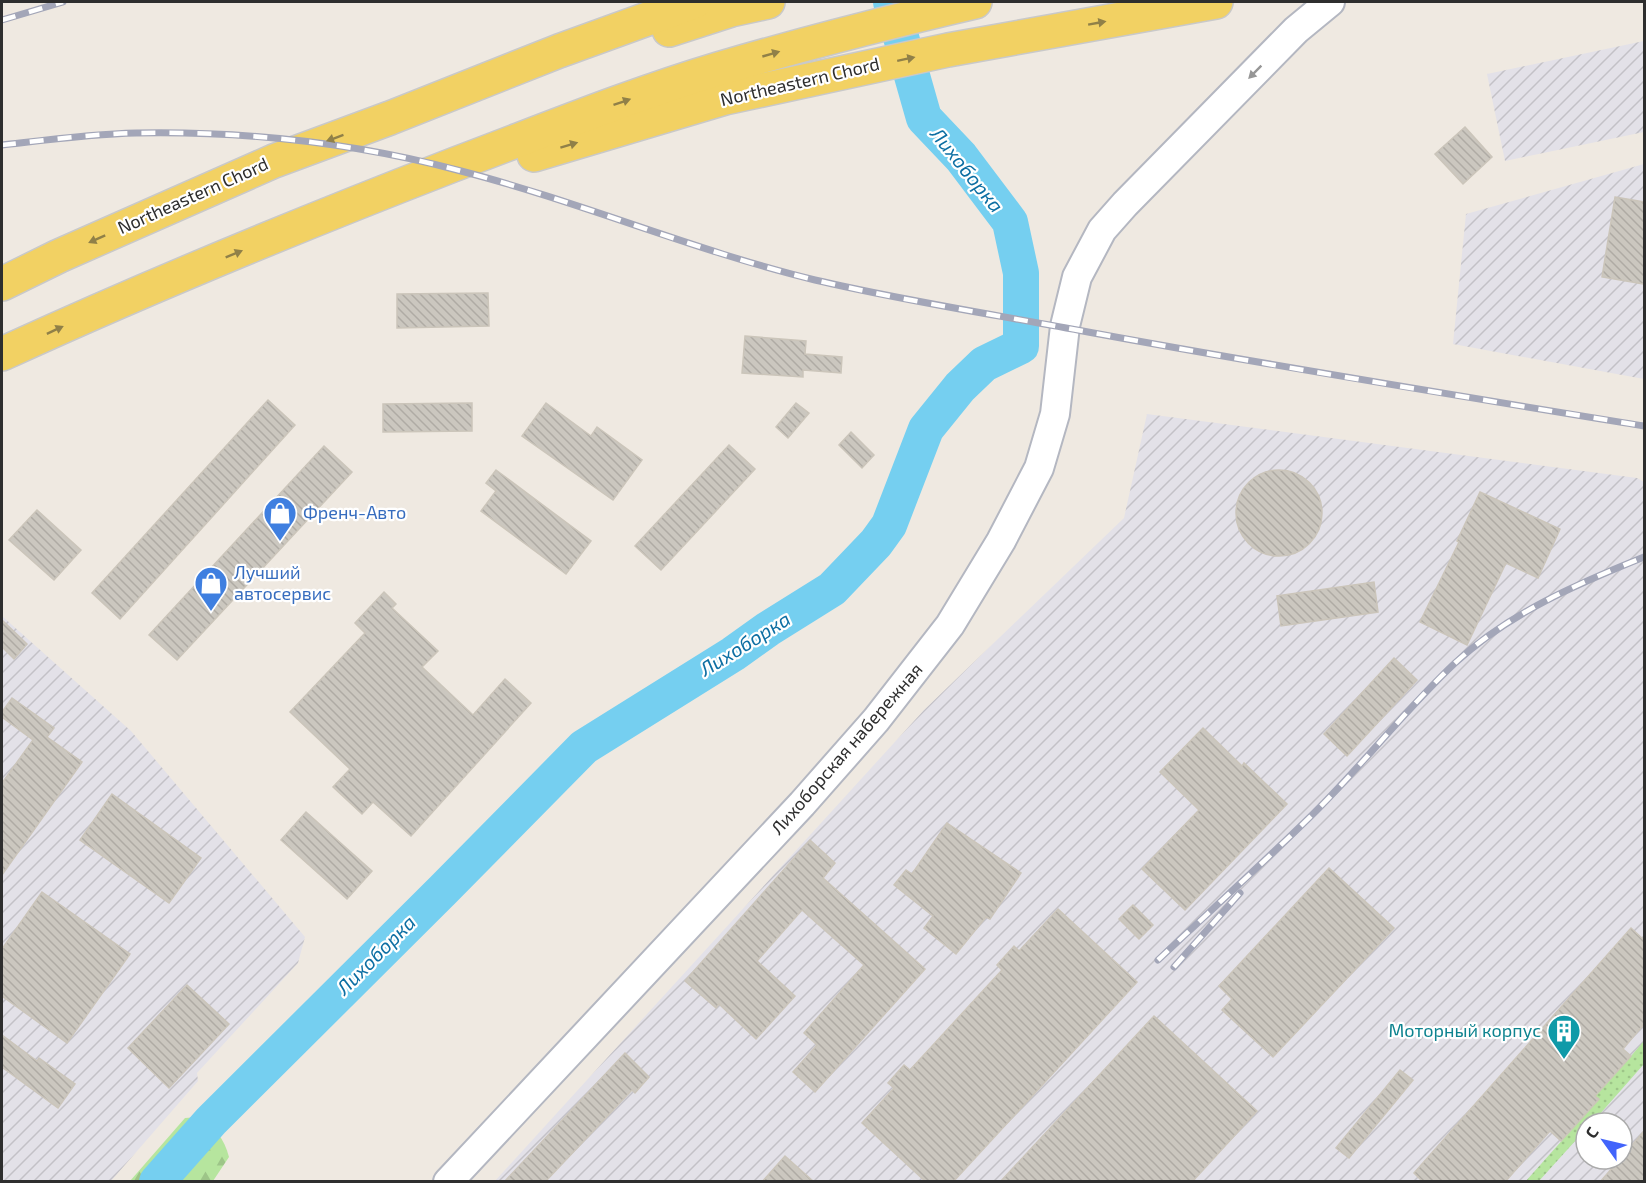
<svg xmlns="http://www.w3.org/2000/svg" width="1646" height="1183" font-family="'Exo 2',sans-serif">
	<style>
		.industrial { fill: url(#industrial-furrows); fill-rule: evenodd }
		.grass { fill: url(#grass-dots) }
		.forest { fill: url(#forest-firs) }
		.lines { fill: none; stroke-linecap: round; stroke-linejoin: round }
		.river { stroke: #75cff0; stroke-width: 36 }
		.building { fill: url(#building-back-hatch); stroke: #cbc5ba; stroke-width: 1.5 }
		.minor-casing { stroke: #b4b7c1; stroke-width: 32 }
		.major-casing { stroke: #c9c9c9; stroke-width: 36 }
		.minor { stroke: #fff; stroke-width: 28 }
		.major { stroke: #f2d163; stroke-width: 33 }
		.rail-casing { stroke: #a3a6b8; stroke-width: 7 }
		.rail { stroke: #fff; stroke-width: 4.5; stroke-dasharray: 14; stroke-linecap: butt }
		.oneway { fill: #908048 }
		.oneway2 { fill: #969696 }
		.labels { text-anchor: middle; stroke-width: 4.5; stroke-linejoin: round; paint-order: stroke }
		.street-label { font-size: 18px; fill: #2e2e2e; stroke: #fff }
		.shop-label { font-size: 18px; fill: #366cbe; stroke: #fff; text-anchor: start }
		.culture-label { font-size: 18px; fill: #0d838f; stroke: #fff; text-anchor: end }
		.water-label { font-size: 20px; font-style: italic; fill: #0d6fa3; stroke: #fff }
	</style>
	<defs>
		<pattern id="industrial-furrows" width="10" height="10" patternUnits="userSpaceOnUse" patternTransform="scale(1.5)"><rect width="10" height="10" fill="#e3e1e8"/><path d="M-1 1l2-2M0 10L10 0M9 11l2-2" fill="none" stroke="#c3c1c7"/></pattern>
		<pattern id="grass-dots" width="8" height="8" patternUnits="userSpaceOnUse" patternTransform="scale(1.5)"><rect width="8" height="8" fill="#b6e59e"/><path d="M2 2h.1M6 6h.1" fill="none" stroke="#9dc588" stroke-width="1.8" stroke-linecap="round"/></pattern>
		<pattern id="forest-firs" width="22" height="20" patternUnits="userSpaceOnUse" patternTransform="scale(1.5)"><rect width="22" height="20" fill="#b6e59e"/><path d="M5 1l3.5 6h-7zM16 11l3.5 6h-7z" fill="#9dc588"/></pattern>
		<pattern id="building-back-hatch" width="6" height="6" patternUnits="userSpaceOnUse" patternTransform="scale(1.5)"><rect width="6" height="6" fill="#cbc7bf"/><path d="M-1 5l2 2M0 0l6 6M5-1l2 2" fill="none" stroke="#afaba4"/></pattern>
	</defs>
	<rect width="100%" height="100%" fill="#efe9e1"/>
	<g class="industrial">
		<polygon points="1644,41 1644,132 1505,161 1487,74"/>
		<polygon points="1644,164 1644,379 1453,344 1466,214"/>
		<path d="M 1147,414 L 1637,478 L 1644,482 L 1644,1181 L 494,1182 L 924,710 L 1124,518 ZM 1586,1123 L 1622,1123 L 1622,1159 L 1586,1159 Z"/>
		<polygon points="2,616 131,731 305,937 298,963 197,1073 198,1081 111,1181 2,1181"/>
	</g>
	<polygon class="grass" points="1644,1041 1644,1064 1592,1123 1586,1123 1586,1129 1539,1181 1525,1182 1598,1100 1587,1089 1623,1049 1631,1056"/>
	<path class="forest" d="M 198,1117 C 215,1127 224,1138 229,1157 L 213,1181 L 130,1181 L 185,1118 Z"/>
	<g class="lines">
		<polyline class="river" points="157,1182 211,1121 443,890 584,747 733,654 768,629 832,589 876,543 889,525 926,429 960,387 984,364 1021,346 1021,273 1010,222 961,157 924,118 891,2"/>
	</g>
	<g class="building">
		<polygon points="1465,127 1492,157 1463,184 1435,154"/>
		<polygon points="1615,197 1644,202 1644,284 1602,277"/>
		<polygon points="488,293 489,326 397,328 397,294"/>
		<polygon points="745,336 806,341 805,354 842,357 841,373 803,370 803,377 742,373"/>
		<polygon points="268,400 295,425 120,619 92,593"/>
		<polygon points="472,403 472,431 383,432 383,404"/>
		<polygon points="546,403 591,436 597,427 642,460 613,500 522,436"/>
		<polygon points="796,403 809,413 788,438 776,427"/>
		<polygon points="851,432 874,455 862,468 839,445"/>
		<polygon points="729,445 755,469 661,570 635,546"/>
		<polygon points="324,446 352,472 177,660 149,635"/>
		<circle cx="1279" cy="513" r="43"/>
		<polygon points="496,470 591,541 566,574 481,511 496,491 486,483"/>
		<polygon points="1480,492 1560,529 1538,578 1506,563 1467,645 1420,622 1459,542 1457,541"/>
		<polygon points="37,510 81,550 54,580 9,540"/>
		<polygon points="1374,582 1378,612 1281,626 1277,596"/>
		<polygon points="384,592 396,604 392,608 438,651 422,667 473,715 505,679 531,703 411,836 373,802 362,814 333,787 350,769 290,712 365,633 355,623"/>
		<polygon points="2,620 27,644 14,659 2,647"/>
		<polygon points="1394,658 1417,680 1347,756 1324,734"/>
		<polygon points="12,698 54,728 47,737 82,762 2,875 2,783 33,740 2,717 2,712"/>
		<polygon points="1203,728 1242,766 1244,763 1287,804 1185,910 1142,869 1199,810 1160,772"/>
		<polygon points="112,794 201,858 169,903 80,840"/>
		<polygon points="306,812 372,871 347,899 281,840"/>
		<polygon points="947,823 1021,873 990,919 986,917 956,954 924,928 933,916 894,885 906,870 912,874"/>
		<polygon points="810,840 835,863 823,878 925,969 815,1092 793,1072 817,1045 804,1033 864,965 802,910 757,961 795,996 756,1039 719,1004 716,1008 685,981"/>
		<polygon points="1329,868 1394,928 1273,1057 1222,1010 1232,999 1219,986"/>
		<polygon points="42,892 130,954 67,1043 2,996 2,949"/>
		<polygon points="1133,905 1153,925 1139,939 1119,919"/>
		<polygon points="1058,909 1137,982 953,1182 926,1182 862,1123 894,1088 888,1083 904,1065 910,1070 1002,970 997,965 1014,946 1019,951"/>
		<polygon points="1631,928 1644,940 1644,1024 1623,1049 1631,1056 1595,1096 1599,1099 1561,1141 1550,1131 1505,1182 1423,1182 1414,1173"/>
		<polygon points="187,985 229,1024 169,1088 128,1048"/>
		<polygon points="1154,1016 1257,1111 1192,1182 1000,1182"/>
		<polygon points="2,1035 37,1061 39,1058 75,1084 58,1108 2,1067"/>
		<polygon points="625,1053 649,1077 635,1093 632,1090 545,1182 504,1182"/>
		<polygon points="1400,1070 1413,1080 1349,1158 1336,1148"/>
		<polygon points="1644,1131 1644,1182 1600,1182 1620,1159 1622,1159 1622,1157"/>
		<polygon points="785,1156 814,1182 762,1182"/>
	</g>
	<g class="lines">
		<defs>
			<polyline id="minor" points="448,1182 802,804 876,720 950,625 1001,541 1039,468 1055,414 1065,326 1077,277 1102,230 1125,204 1296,30 1330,2"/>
			<g id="major">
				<polyline points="669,30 731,10 768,2"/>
				<polyline points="534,155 725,98 948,50 1216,2"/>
				<polyline points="2,284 59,256 274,161 390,118 559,51 694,2"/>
				<path d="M 2,354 C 150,286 301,224 453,165 C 541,132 628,96 718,69 C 803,44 889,22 975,2"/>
			</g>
		</defs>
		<use href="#minor" class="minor-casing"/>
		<use href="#major" class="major-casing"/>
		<use href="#minor" class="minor"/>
		<use href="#major" class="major"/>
		<defs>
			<g id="rail">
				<polyline points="2,20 63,2"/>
				<path d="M 2,145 C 46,140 91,134 136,133 C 245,131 356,143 461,171 C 581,202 695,251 815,280 C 905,301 997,315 1088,332 C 1273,366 1459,396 1644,426"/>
				<path d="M 1158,960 C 1209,912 1261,865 1311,816 C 1361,767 1404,711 1455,663 C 1509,613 1577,584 1644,557"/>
				<polyline points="1174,967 1240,893"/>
			</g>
		</defs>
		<use href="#rail" class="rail-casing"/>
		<use href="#rail" class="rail"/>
	</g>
	<defs><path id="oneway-solid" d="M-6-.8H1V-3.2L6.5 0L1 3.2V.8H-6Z" transform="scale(1.5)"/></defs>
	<g class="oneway">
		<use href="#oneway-solid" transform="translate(1097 23) rotate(-10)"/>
		<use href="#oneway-solid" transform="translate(771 54) rotate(-16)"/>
		<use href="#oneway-solid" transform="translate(906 59) rotate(-12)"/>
		<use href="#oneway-solid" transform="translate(622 102) rotate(-19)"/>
		<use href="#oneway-solid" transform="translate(335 138) rotate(160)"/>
		<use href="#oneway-solid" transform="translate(569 145) rotate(-17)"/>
		<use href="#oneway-solid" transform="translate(97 239) rotate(156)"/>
		<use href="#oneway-solid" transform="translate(234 254) rotate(-22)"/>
		<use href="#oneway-solid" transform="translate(55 330) rotate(-25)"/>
	</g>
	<use class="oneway2" href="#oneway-solid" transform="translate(1255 72) rotate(135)"/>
	<defs>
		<symbol id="shop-pin" viewBox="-11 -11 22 30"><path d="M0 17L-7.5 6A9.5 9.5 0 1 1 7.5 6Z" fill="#3f7fe0" stroke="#fff"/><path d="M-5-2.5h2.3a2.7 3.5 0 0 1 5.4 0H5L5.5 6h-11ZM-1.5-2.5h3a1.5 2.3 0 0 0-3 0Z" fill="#fff"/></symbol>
		<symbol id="building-pin" viewBox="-11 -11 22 30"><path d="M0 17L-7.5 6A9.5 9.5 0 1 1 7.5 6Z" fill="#0f9aa8" stroke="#fff"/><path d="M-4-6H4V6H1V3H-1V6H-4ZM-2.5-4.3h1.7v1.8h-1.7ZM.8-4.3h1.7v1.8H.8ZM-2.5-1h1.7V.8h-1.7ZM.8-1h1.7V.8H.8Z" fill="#fff"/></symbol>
	</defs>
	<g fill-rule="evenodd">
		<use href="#shop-pin" x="261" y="494" width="38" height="52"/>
		<use href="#shop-pin" x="192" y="564" width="38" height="52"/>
		<use href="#building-pin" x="1545" y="1012" width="38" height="52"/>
	</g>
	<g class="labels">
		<g class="street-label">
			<text transform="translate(800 82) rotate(-13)" y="6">Northeastern Chord</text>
			<text transform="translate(193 196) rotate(-24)" y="6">Northeastern Chord</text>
			<text transform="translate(847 749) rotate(-49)" y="6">Лихоборская набережная</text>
		</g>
		<g class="shop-label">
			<text x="303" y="519">Френч-Авто</text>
			<text x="234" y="579">Лучший<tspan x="234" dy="21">автосервис</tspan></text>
		</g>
		<g class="culture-label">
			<text x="1541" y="1037">Моторный корпус</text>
		</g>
		<g class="water-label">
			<text transform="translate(967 170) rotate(51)" y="7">Лихоборка</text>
			<text transform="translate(745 644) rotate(-32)" y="7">Лихоборка</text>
			<text transform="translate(376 955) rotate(-45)" y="7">Лихоборка</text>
		</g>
	</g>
	<rect width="1646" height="1183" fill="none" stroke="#2e2e2e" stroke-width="6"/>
	<g transform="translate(1604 1141) rotate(304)"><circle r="28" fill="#ffffff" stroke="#ababab" stroke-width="1.5"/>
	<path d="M0-4.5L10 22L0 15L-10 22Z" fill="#4264fb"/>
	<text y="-9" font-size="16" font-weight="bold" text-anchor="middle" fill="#2e2e2e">С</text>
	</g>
</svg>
